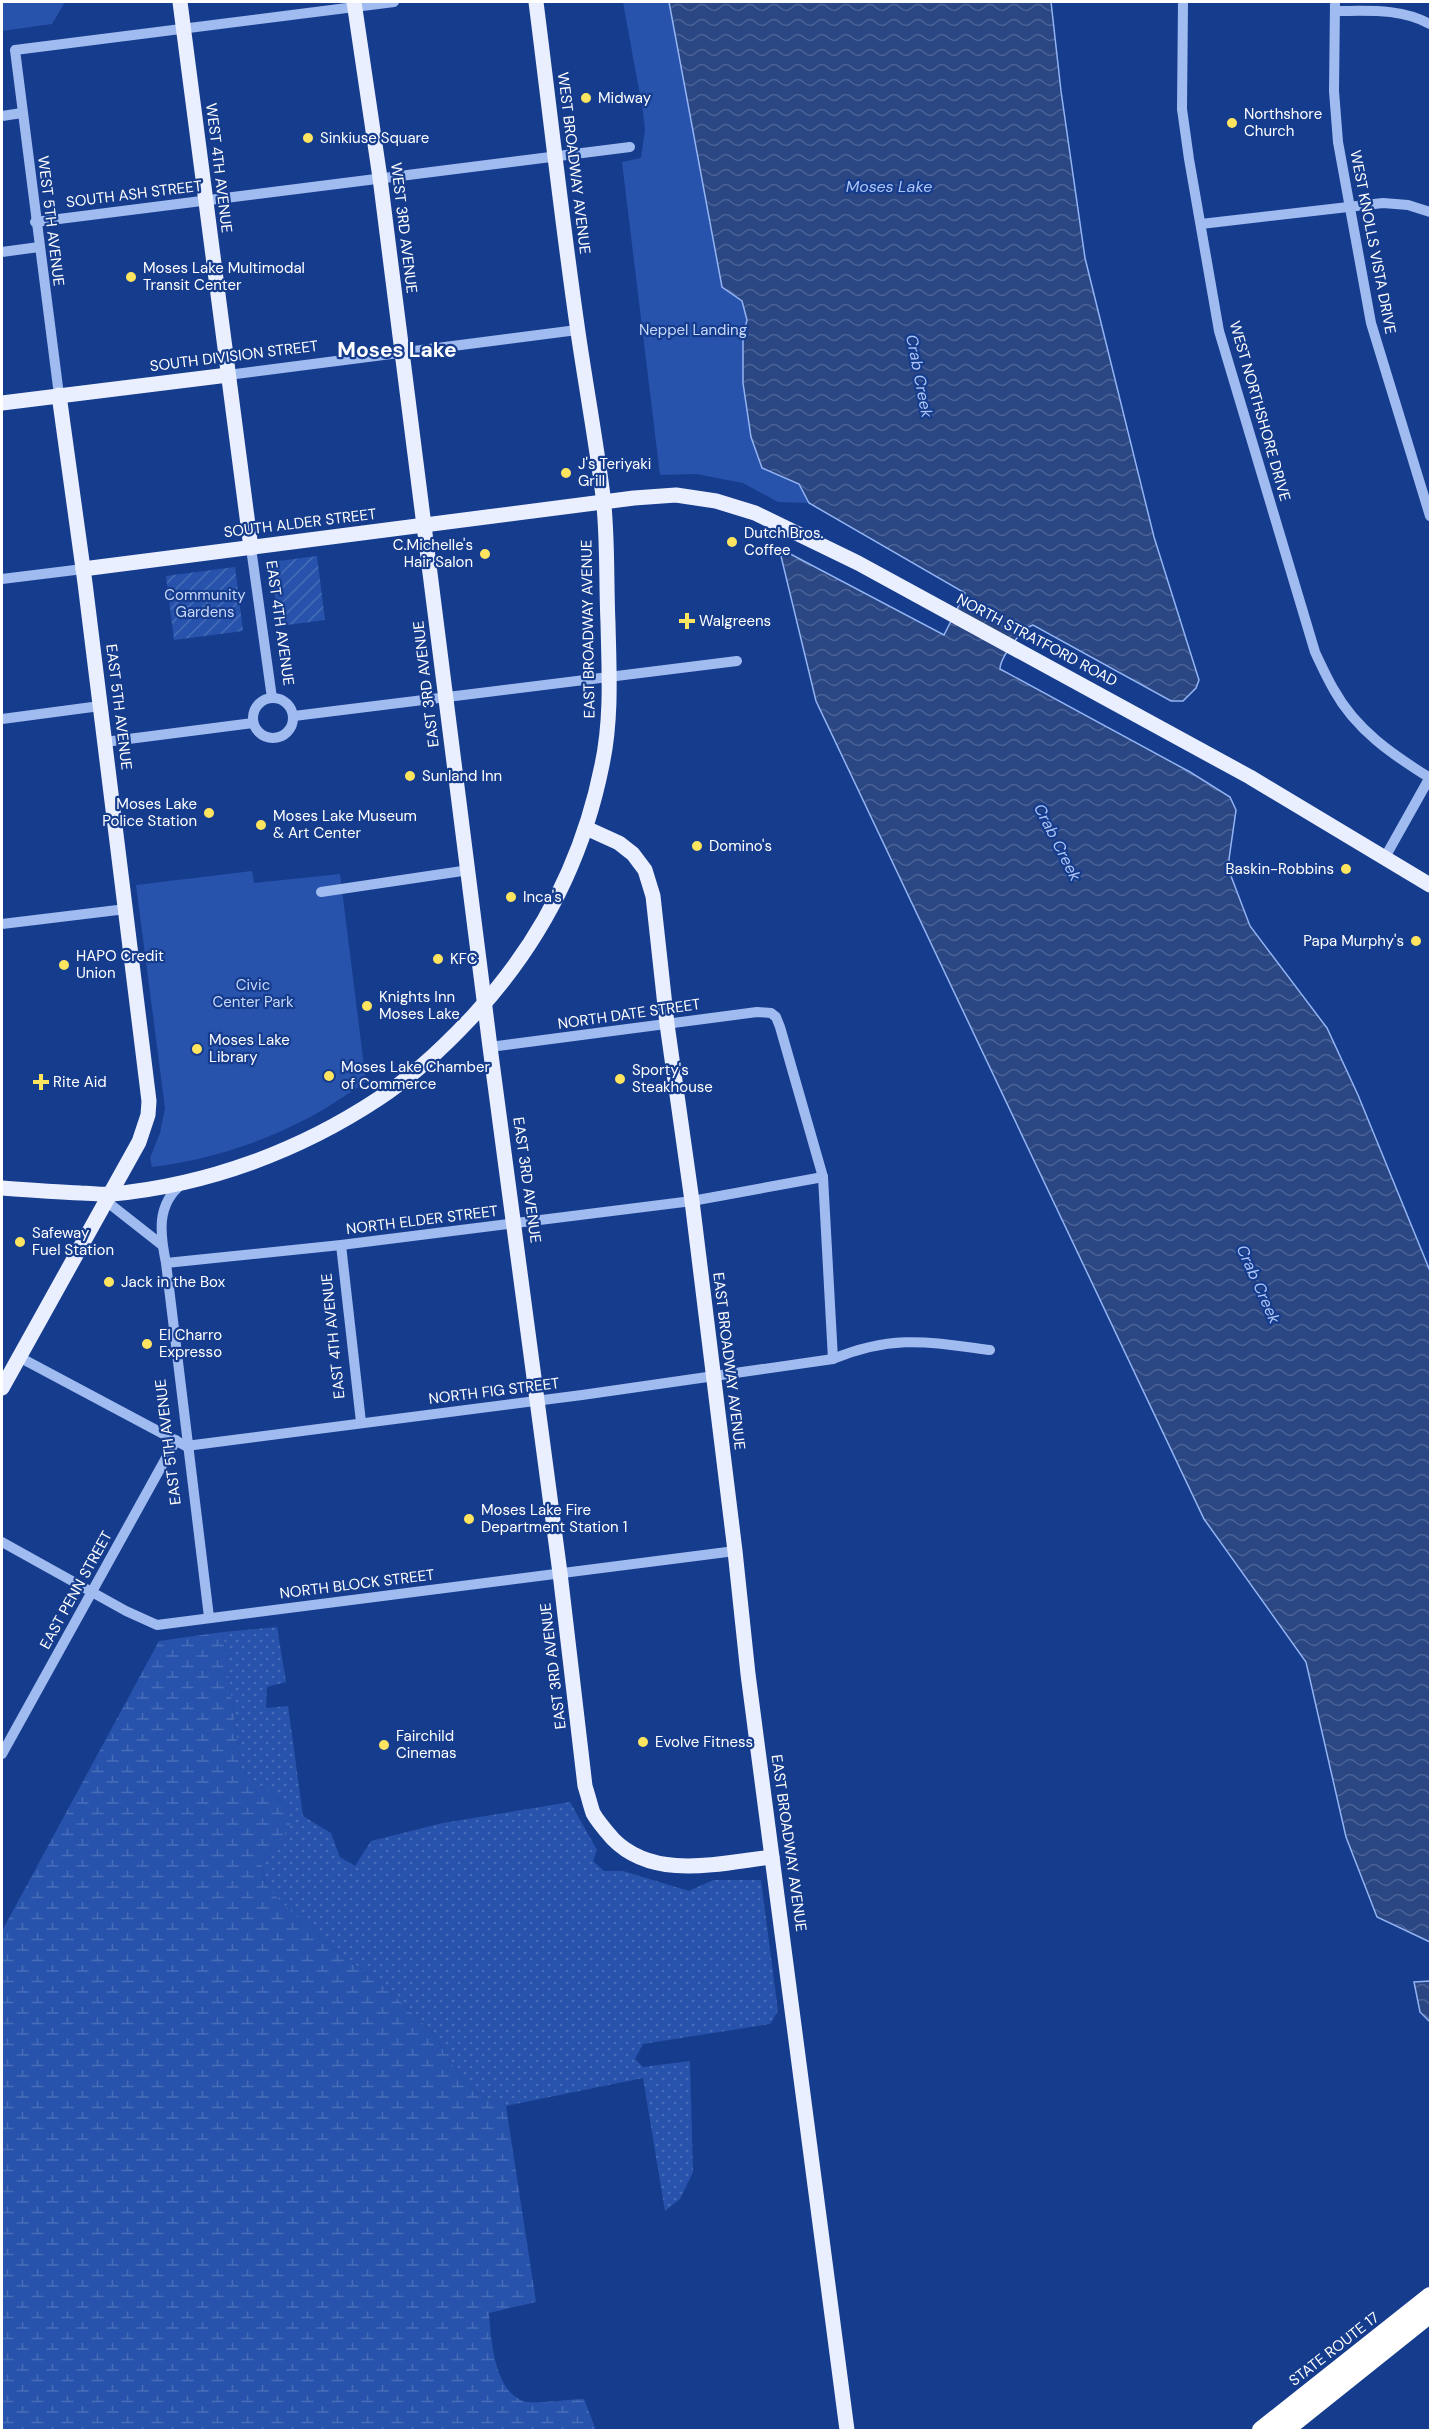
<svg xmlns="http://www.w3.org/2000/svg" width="1432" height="2432" font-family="'DM Sans',sans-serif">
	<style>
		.grass { fill: url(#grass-dots) }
		.wetland { fill: url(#wetland-marsh) }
		.park { fill: #2853ac }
		.garden { fill: url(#garden-furrows) }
		.water { fill: url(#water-waves); stroke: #93b4f3; stroke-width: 1.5 }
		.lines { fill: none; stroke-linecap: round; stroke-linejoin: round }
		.minor { stroke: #a0bbf0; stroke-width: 10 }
		.major { stroke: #e9efff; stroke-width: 15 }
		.highway { stroke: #fff; stroke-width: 18 }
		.poi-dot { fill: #ffe45f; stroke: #163c8d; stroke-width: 2 }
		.labels { text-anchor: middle; stroke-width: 4.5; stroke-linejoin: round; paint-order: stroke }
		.poi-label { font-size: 15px; fill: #fff; stroke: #163c8d; text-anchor: start }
		.street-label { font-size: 15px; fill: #fff; stroke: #163c8d }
		.park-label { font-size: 15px; fill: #c7d8fb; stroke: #163c8d }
		.water-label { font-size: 16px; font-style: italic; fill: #acc5f7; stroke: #163c8d }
		.district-label { font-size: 21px; font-weight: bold; fill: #fff; stroke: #163c8d }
	</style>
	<defs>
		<pattern id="grass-dots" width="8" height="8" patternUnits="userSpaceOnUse" patternTransform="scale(1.5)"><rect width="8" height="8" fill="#2853ac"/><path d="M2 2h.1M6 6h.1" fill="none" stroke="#486db8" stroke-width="1.8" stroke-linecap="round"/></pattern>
		<pattern id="wetland-marsh" width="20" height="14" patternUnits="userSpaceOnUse" patternTransform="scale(1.5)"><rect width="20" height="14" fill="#2853ac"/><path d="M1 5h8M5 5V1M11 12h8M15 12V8" fill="none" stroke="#486db8"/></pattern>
		<pattern id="garden-furrows" width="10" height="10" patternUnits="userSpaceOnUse" patternTransform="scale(1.5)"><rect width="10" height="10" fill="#2853ac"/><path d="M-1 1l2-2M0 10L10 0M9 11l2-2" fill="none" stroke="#486db8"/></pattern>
		<pattern id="water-waves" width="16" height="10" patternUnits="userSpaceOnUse" patternTransform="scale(1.5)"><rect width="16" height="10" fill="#2a4683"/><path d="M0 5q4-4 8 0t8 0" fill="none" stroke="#4a6296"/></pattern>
	</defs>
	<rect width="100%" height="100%" fill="#163c8d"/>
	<polygon class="grass" points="277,1627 286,1682 267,1687 266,1708 288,1706 303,1816 331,1833 340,1857 355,1866 371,1841 443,1823 570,1802 597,1850 593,1861 604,1871 623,1871 689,1891 713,1880 761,1880 778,2011 770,2024 643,2044 635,2059 643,2067 690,2061 693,2172 680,2199 665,2211 643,2078 506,2106 474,2092 460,2077 433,2033 379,1981 331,1948 280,1901 265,1883 261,1861 290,1827 290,1808 241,1771 223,1632"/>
	<path class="wetland" d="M 223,1632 L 241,1771 L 290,1808 L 290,1827 L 261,1861 L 265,1883 L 280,1901 L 331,1948 L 379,1981 L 433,2033 L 460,2077 L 474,2092 L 506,2106 L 536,2302 L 489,2313 C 491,2339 494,2390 523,2401 C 532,2405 571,2399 584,2399 L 596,2430 L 2,2430 L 2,1931 L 159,1641 Z"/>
	<g class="park">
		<polygon points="2,2 65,2 52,24 2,31"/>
		<polygon points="623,2 669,2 722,287 742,301 747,320 743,337 743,383 751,437 762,468 799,484 809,503 778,502 743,483 696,474 660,475 622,162 641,158 645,130 643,112"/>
		<path d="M 252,871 L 254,883 L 340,874 L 366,1082 C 344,1096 322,1112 298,1123 C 253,1146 201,1161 152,1167 L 150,1158 L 160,1133 L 165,1108 L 136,885 Z"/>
	</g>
	<g class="garden">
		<polygon points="317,556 325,620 279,626 271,562"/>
		<polygon points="235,567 243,631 174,640 166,576"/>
	</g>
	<g class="water">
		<path d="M 669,2 L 1051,2 L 1061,91 L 1085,258 L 1154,537 L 1199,680 L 1196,688 L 1183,701 L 1171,701 L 1033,625 C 1022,628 1000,658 1000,669 L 1190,772 L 1230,797 L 1236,810 L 1229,859 L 1231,876 L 1250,926 L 1327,1028 L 1358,1095 L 1430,1271 L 1430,1942 L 1377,1917 L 1346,1837 L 1306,1662 L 1204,1519 L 816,701 L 779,548 L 944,635 L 965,593 L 809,503 L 799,484 L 762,468 L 751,437 L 743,383 L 743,337 L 747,320 L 742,301 L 722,287 Z"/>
		<polygon points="1430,1981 1430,2022 1420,2012 1414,1982"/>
	</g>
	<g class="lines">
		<g class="minor">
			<path d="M 1183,2 L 1182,109 L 1189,159 L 1219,331 L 1315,652 C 1321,665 1327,678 1334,690 C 1356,730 1393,755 1430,778"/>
			<polyline points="1335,2 1334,91 1338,142 1371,323 1430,516"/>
			<path d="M 1335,11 C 1369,11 1400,8 1430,24"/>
			<polyline points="2,116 22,113"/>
			<polyline points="35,222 630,147"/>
			<polyline points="1201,224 1383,203 1408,205 1430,212"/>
			<polyline points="2,252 39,247"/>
			<polyline points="228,375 577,330"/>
			<polyline points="59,395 15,50 394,2"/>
			<polyline points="251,548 272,698"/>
			<polyline points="2,579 83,569"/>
			<circle cx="273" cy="718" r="20"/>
			<polyline points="294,716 737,661"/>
			<polyline points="2,719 100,706"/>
			<polyline points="105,742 253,723"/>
			<polyline points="1384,859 1430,777"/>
			<polyline points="321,892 469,870"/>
			<polyline points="2,924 126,909"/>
			<polyline points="490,1047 757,1012 771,1013 776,1017 780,1027 823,1177 833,1359"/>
			<path d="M 182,1184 C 156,1204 160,1234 166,1263 L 209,1617"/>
			<polyline points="106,1201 162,1245"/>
			<polyline points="341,1245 361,1422"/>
			<polyline points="166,1263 341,1245 692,1201 823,1177"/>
			<path d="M 19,1357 L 186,1446 L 582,1395 L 833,1359 C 893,1334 929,1342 990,1350"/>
			<polyline points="2,1542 126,1611 157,1625 735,1551"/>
			<polyline points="2,1754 176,1440"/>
		</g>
		<g class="major">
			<polyline points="180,2 251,548"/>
			<path d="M 354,2 L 380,178 L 490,1047 L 560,1573 L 585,1786 C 588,1795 590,1804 593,1813 C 598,1822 606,1831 613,1839 C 654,1881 720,1863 772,1857"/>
			<polyline points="2,403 228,375"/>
			<polyline points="83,569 634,498 676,495 716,501 755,513 858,563 1250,777 1430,885"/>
			<polyline points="586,828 619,843 633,854 645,870 653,896 667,1024 692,1201 735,1551 748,1674 847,2430"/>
			<path d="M 2,1188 C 28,1190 54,1192 81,1193 C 91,1193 102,1195 112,1194 C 208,1185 299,1151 378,1099 C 414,1076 444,1047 473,1016 C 539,945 583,860 602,765 C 612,719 609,670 608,623 C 606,581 608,538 603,496 C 596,441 586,387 578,332 C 562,222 550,112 536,2"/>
			<polyline points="2,1388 139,1142 148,1115 149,1101 85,583 59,395"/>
		</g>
		<g class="highway">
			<polyline points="1261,2430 1430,2296"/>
			<polyline points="1285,2430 1430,2314"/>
		</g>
	</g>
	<g class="poi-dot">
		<circle cx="586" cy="98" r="6"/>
		<circle cx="1232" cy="123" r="6"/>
		<circle cx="308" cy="138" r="6"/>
		<circle cx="131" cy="277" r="6"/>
		<circle cx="566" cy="473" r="6"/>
		<circle cx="732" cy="542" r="6"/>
		<circle cx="485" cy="554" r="6"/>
		<path d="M684 612h6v6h6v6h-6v6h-6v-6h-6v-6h6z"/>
		<circle cx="410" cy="776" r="6"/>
		<circle cx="209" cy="813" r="6"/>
		<circle cx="261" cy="825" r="6"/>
		<circle cx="697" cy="846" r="6"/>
		<circle cx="1346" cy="869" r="6"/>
		<circle cx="511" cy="897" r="6"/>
		<circle cx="1416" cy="941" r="6"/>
		<circle cx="438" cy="959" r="6"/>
		<circle cx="64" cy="965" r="6"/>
		<circle cx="367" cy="1006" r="6"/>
		<circle cx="197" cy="1049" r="6"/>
		<circle cx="329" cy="1076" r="6"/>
		<circle cx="620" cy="1079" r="6"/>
		<path d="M38 1073h6v6h6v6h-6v6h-6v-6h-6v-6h6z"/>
		<circle cx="20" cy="1242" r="6"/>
		<circle cx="109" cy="1282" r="6"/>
		<circle cx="147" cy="1344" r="6"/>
		<circle cx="469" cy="1519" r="6"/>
		<circle cx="643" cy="1742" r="6"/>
		<circle cx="384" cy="1745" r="6"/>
	</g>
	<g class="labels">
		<g class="poi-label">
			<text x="598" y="103">Midway</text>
			<text x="1244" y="119">Northshore<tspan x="1244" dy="17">Church</tspan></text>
			<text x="320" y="143">Sinkiuse Square</text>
			<text x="143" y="273">Moses Lake Multimodal<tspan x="143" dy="17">Transit Center</tspan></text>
			<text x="578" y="469">J's Teriyaki<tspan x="578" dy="17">Grill</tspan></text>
			<text x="744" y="538">Dutch Bros.<tspan x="744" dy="17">Coffee</tspan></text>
			<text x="473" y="550" text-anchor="end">C.Michelle's<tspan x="473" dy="17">Hair Salon</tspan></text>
			<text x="699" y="626">Walgreens</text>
			<text x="422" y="781">Sunland Inn</text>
			<text x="197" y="809" text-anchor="end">Moses Lake<tspan x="197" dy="17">Police Station</tspan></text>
			<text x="273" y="821">Moses Lake Museum<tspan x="273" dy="17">&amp; Art Center</tspan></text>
			<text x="709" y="851">Domino's</text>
			<text x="1334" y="874" text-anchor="end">Baskin-Robbins</text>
			<text x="523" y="902">Inca's</text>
			<text x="1404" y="946" text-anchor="end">Papa Murphy's</text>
			<text x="76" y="961">HAPO Credit<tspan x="76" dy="17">Union</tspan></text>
			<text x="450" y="964">KFC</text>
			<text x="379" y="1002">Knights Inn<tspan x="379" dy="17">Moses Lake</tspan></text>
			<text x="209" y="1045">Moses Lake<tspan x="209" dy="17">Library</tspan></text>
			<text x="341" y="1072">Moses Lake Chamber<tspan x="341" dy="17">of Commerce</tspan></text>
			<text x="632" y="1075">Sporty's<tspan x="632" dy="17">Steakhouse</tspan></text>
			<text x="53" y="1087">Rite Aid</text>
			<text x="32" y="1238">Safeway<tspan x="32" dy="17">Fuel Station</tspan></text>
			<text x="121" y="1287">Jack in the Box</text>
			<text x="159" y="1340">El Charro<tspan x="159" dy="17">Expresso</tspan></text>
			<text x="481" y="1515">Moses Lake Fire<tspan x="481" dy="17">Department Station 1</tspan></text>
			<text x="396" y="1741">Fairchild<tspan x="396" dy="17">Cinemas</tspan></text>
			<text x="655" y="1747">Evolve Fitness</text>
		</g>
		<g class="street-label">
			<text transform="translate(574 163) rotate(83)" y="5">WEST BROADWAY AVENUE</text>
			<text transform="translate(219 168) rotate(83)" y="5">WEST 4TH AVENUE</text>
			<text transform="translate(134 194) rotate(-7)" y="5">SOUTH ASH STREET</text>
			<text transform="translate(51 221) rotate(83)" y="5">WEST 5TH AVENUE</text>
			<text transform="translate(404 228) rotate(83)" y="5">WEST 3RD AVENUE</text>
			<text transform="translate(1373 242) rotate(79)" y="5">WEST KNOLLS VISTA DRIVE</text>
			<text transform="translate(234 356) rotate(-7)" y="5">SOUTH DIVISION STREET</text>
			<text transform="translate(1260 411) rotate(74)" y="5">WEST NORTHSHORE DRIVE</text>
			<text transform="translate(300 523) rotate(-7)" y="5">SOUTH ALDER STREET</text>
			<text transform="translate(280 623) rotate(82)" y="5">EAST 4TH AVENUE</text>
			<text transform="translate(588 629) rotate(-91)" y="5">EAST BROADWAY AVENUE</text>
			<text transform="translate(1037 640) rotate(28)" y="5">NORTH STRATFORD ROAD</text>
			<text transform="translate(426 684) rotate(-97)" y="5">EAST 3RD AVENUE</text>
			<text transform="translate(119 707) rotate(83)" y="5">EAST 5TH AVENUE</text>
			<text transform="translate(629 1014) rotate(-8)" y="5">NORTH DATE STREET</text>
			<text transform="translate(527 1180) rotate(82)" y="5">EAST 3RD AVENUE</text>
			<text transform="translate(422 1220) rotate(-7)" y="5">NORTH ELDER STREET</text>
			<text transform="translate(333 1336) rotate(-96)" y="5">EAST 4TH AVENUE</text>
			<text transform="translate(729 1361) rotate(83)" y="5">EAST BROADWAY AVENUE</text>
			<text transform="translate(494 1391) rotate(-7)" y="5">NORTH FIG STREET</text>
			<text transform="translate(168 1442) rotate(-97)" y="5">EAST 5TH AVENUE</text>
			<text transform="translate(357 1584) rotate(-7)" y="5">NORTH BLOCK STREET</text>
			<text transform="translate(76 1590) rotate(-61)" y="5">EAST PENN STREET</text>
			<text transform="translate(553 1666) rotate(-97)" y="5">EAST 3RD AVENUE</text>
			<text transform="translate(789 1843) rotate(82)" y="5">EAST BROADWAY AVENUE</text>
			<text transform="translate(1334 2349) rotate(-38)" y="5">STATE ROUTE 17</text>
		</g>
		<g class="park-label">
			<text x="693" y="335">Neppel Landing</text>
			<text x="205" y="600">Community<tspan x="205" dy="17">Gardens</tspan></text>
			<text x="253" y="990">Civic<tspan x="253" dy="17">Center Park</tspan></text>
		</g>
		<g class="water-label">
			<text x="889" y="192">Moses Lake</text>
			<text transform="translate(920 376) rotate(79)" y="6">Crab Creek</text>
			<text transform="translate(1058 842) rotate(63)" y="6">Crab Creek</text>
			<text transform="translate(1259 1284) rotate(66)" y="6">Crab Creek</text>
		</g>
		<g class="district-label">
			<text x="397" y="357">Moses Lake</text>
		</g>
	</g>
	<rect width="1432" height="2432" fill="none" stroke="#ffffff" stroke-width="6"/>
</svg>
